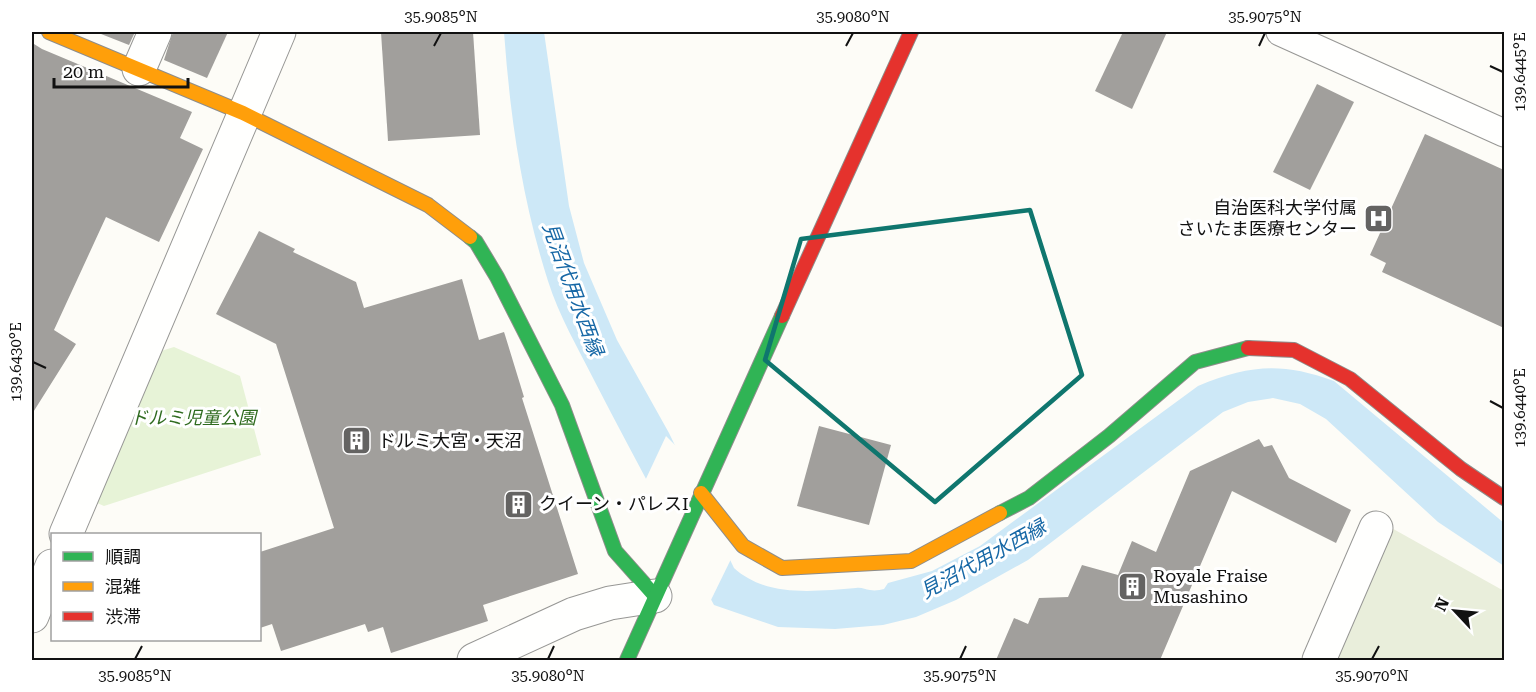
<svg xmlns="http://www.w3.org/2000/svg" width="1536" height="692" font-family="'Roboto Serif','Noto Sans JP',serif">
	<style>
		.green { fill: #e7f3d7 }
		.cemetery { fill: #e9eedb }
		.water { fill: #cde8f7 }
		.pier { fill: #fdfcf7 }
		.building { fill: #a19f9c }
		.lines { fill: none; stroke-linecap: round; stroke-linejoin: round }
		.lane-casing { stroke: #979795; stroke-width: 29 }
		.street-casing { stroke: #979795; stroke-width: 35 }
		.fast-casing { stroke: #8e8d8b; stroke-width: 16 }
		.slow-casing { stroke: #8e8d8b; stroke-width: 16 }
		.jam-casing { stroke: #8e8d8b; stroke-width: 16 }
		.lane { stroke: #fffffe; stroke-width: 27 }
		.street { stroke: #fffffe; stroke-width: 33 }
		.fast { stroke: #30b455; stroke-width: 14 }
		.slow { stroke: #ff9f0a; stroke-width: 14 }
		.jam { stroke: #e5322d; stroke-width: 14 }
		.marked { fill: none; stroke: #0f766e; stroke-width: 4.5; stroke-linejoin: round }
		.ticks { fill: none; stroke: #111; stroke-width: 2 }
		.labels { text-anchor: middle; stroke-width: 6; stroke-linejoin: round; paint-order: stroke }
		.poi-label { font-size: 18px; fill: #111; stroke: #fff; text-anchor: start }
		.park-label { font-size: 18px; font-style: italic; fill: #2f6b1f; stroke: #fff }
		.water-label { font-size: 20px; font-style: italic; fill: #1768a6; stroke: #fff }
		.neatline { fill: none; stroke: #111; stroke-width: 2 }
		.ticks-label { font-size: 15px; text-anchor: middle; fill: #111 }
	</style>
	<rect width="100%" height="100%" fill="#fdfcf7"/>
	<polygon class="green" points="174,347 240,376 261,455 104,506 95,502 161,351"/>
	<polygon class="cemetery" points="1388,526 1504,591 1504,660 1327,660"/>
	<path class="water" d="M 504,32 L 544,32 L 569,206 L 584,263 L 617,340 L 669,433 L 734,568 C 767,598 815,591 856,588 C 862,587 865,590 870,590 C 875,591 880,590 884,589 L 888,583 L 932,571 L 980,546 L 1198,386 C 1249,365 1281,362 1334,381 L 1504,523 L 1504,566 L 1438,522 L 1326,419 L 1300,404 L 1273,398 L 1248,402 L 1223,412 L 1028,560 L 956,600 L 916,617 L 883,625 L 835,629 L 778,627 L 714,605 C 674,530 633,456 594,380 C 578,348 559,316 548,281 C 522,200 510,116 504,32 Z"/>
	<polygon class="pier" points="666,436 681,451 732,557 710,602 644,483"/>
	<g class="building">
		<polygon points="96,32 135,32 129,45"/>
		<polygon points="173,32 228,32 207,78 164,60"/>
		<polygon points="381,32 473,32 480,135 388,141"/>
		<polygon points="1123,32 1167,32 1132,109 1095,91"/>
		<polygon points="32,37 34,44 42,49 192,112 180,138 203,149 159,242 106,217 54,330 76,344 32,414"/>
		<polygon points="1317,84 1354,102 1310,190 1273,172"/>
		<polygon points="1425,134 1504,170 1504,328 1382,272 1386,263 1370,255"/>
		<polygon points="259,231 295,249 293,252 356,282 364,308 462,279 479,340 504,332 505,335 524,397 522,398 578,574 483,605 488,621 391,653 383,627 368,632 365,624 281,651 272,624 260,628 260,552 334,528 276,344 216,314"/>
		<polygon points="819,426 891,445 869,525 797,506"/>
		<polygon points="1259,439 1264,447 1272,445 1289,478 1351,510 1336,543 1232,491 1160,660 996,660 1014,618 1028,624 1039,598 1068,597 1082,565 1118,575 1132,541 1156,552 1190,471"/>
	</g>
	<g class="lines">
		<defs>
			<polyline id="lane" points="1280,32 1504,133"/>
			<g id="street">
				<polyline points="139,69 155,32"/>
				<polyline points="66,534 279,32"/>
				<polyline points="32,616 52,566"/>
				<polyline points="474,660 574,614 610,603 655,596"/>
				<polyline points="1319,660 1376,528"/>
			</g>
			<g id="fast">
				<polyline points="470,237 476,242 497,277 562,405 615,551 655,596"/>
				<polyline points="1000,513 1029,498 1109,436 1195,362 1248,348"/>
				<polyline points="627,660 782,316"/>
			</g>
			<g id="slow">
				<polyline points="49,32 243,113 428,205 470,237"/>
				<polyline points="701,493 743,546 782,568 911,561 1000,513"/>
			</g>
			<g id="jam">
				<polyline points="782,316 911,32"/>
				<polyline points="1248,348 1294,350 1350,379 1461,469 1504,498"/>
			</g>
		</defs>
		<use href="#lane" class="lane-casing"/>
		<use href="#street" class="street-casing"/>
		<use href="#fast" class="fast-casing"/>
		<use href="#slow" class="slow-casing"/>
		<use href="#jam" class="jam-casing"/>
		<use href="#lane" class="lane"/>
		<use href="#street" class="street"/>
		<use href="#fast" class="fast"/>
		<use href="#slow" class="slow"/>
		<use href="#jam" class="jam"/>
	</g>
	<path class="marked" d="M 1030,210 L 1082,375 L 935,502 L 765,360 L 801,239 Z"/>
	<path class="ticks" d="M 434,46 L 441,33M 846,46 L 853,33M 1259,46 L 1265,33M 1490,66 L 1503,72M 33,362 L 46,368M 1490,401 L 1503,408M 135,659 L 142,646M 548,659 L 554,646M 960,659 L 966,646M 1372,659 L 1379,646"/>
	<defs>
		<symbol id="hospital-square" viewBox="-11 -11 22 22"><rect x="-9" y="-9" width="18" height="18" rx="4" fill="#646362" stroke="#fff"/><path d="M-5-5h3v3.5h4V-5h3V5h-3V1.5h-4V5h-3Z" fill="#fff"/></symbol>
		<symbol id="building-square" viewBox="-11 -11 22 22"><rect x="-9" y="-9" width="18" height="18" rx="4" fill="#646362" stroke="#fff"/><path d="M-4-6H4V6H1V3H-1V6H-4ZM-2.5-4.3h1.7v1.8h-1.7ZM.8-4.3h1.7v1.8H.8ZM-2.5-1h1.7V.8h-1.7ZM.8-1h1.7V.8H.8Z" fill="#fff"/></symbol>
	</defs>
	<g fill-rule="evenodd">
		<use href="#hospital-square" x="1362" y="202" width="33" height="33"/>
		<use href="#building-square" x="340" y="424" width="33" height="33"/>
		<use href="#building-square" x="502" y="488" width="33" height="33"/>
		<use href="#building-square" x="1116" y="570" width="33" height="33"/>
	</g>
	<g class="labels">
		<g class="poi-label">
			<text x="1357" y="214" text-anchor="end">自治医科大学付属<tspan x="1357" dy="21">さいたま医療センター</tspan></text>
			<text x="378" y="447">ドルミ大宮・天沼</text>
			<text x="539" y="510">クイーン・パレスI</text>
			<text x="1153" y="582">Royale Fraise<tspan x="1153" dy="21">Musashino</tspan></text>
		</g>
		<g class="park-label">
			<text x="193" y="424">ドルミ児童公園</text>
		</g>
		<g class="water-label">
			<text transform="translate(573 289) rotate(70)" y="7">見沼代用水西縁</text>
			<text transform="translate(983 559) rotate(-29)" y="7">見沼代用水西縁</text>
		</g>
	</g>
	<rect width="1536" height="692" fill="none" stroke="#ffffff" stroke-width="66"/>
	<rect x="51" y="533" width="210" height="108" fill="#ffffff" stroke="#a0a0a0" stroke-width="1.5"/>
	<rect x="63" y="552" width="30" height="9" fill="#30b455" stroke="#a0a0a0" stroke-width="1.5"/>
	<text x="105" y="563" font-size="18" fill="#111111">順調</text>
	<rect x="63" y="582" width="30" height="9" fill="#ff9f0a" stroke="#a0a0a0" stroke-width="1.5"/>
	<text x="105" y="593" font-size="18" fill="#111111">混雑</text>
	<rect x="63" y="612" width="30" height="9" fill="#e5322d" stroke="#a0a0a0" stroke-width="1.5"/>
	<text x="105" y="623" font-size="18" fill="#111111">渋滞</text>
	<g transform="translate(1455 611) rotate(296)" stroke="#ffffff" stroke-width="4.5" paint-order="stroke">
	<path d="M0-4.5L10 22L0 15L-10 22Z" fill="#111111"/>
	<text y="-9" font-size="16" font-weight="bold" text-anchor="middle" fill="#111111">N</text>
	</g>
	<path d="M54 78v9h134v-9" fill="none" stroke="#111111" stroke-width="3"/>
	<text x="63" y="78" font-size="18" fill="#111111" stroke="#ffffff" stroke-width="4.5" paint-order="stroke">20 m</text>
	<rect x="33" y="33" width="1470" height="626" class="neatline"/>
	<g class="ticks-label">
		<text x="441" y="22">35.9085°N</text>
		<text x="853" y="22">35.9080°N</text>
		<text x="1265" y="22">35.9075°N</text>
		<text transform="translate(1520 72) rotate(-90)" y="5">139.6445°E</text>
		<text transform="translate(16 362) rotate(-90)" y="5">139.6430°E</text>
		<text transform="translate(1520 408) rotate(-90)" y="5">139.6440°E</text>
		<text x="135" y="681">35.9085°N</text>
		<text x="548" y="681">35.9080°N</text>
		<text x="960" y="681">35.9075°N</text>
		<text x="1372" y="681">35.9070°N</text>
	</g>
</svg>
